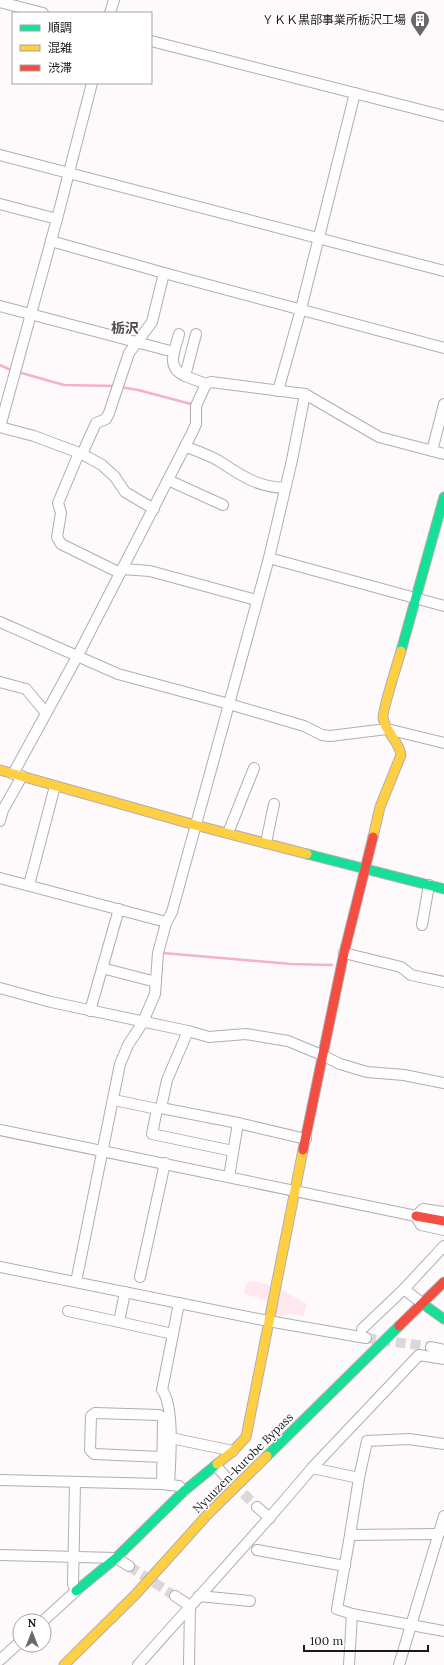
<svg xmlns="http://www.w3.org/2000/svg" width="444" height="1665" font-family="Lora,'Noto Sans JP',serif">
	<style>
		.green { fill: #fee8ed }
		.lines { fill: none; stroke-linecap: round; stroke-linejoin: round }
		.stream { stroke: #f4b2c2; stroke-width: 2.5 }
		.street-tunnel { stroke: #dcd7d8; stroke-width: 10; stroke-dasharray: 10 5; stroke-linecap: butt }
		.street-casing { stroke: #b2aeaf; stroke-width: 12 }
		.fast-casing { stroke: #b2aeaf; stroke-width: 11 }
		.slow-casing { stroke: #b2aeaf; stroke-width: 11 }
		.jam-casing { stroke: #b2aeaf; stroke-width: 11 }
		.street { stroke: #fffefe; stroke-width: 10 }
		.fast { stroke: #16e098; stroke-width: 9 }
		.slow { stroke: #ffcf43; stroke-width: 9 }
		.jam { stroke: #f24e42; stroke-width: 9 }
		.labels { text-anchor: middle; stroke-width: 3; stroke-linejoin: round; paint-order: stroke }
		.poi-label { font-size: 12px; fill: #1d191a; stroke: #fff; text-anchor: end }
		.street-label { font-size: 12px; fill: #1d191a; stroke: #fff }
		.quarter-label { font-size: 14px; font-weight: bold; fill: #544b4d; stroke: #fff }
	</style>
	<rect width="100%" height="100%" fill="#fef9fa"/>
	<g class="green">
		<polygon points="254,1281 270,1285 267,1300 244,1294 246,1283"/>
		<polygon points="278,1288 307,1304 304,1316 288,1313 278,1319 273,1315"/>
	</g>
	<g class="lines">
		<g class="stream">
			<polyline points="0,365 13,371"/>
			<polyline points="18,372 64,385 115,386"/>
			<polyline points="120,387 138,390 191,404"/>
			<polyline points="163,953 291,964 332,965"/>
		</g>
		<g class="street-tunnel">
			<polyline points="366,1338 431,1347"/>
			<polyline points="233,1483 257,1507"/>
			<polyline points="129,1566 175,1596"/>
		</g>
		<defs>
			<g id="street">
				<polyline points="0,2 43,13"/>
				<polyline points="110,13 114,0"/>
				<polyline points="151,41 444,116"/>
				<polyline points="0,155 444,271"/>
				<polyline points="0,204 57,219"/>
				<polyline points="51,241 164,273 444,348"/>
				<polyline points="0,306 174,352"/>
				<path d="M 179,334 C 175,351 165,367 185,376"/>
				<polyline points="196,334 185,376 206,384"/>
				<polyline points="278,391 301,309 355,93"/>
				<polyline points="0,427 57,219 92,83"/>
				<polyline points="0,427 34,436 82,454 102,465 115,477 125,492 154,509"/>
				<path d="M 185,446 C 196,451 209,455 219,461 C 242,476 257,487 285,488"/>
				<polyline points="432,451 444,404"/>
				<polyline points="79,453 58,503 61,513 57,537 61,544 120,573"/>
				<polyline points="82,454 96,423 106,419 109,413 129,353 152,322 164,273"/>
				<polyline points="168,480 223,505"/>
				<polyline points="269,558 292,460 305,394"/>
				<polyline points="122,569 150,571 256,600"/>
				<polyline points="0,622 118,674 229,704 304,726 322,735 330,736 387,729 444,743"/>
				<polyline points="0,682 26,689 46,713"/>
				<polyline points="13,774 78,655 192,433 196,424 196,406 206,384 211,382 305,394 379,437 444,454"/>
				<polyline points="0,821 3,810 22,776"/>
				<polyline points="228,833 254,768"/>
				<polyline points="266,843 274,804"/>
				<polyline points="0,878 166,922"/>
				<polyline points="29,885 55,786"/>
				<polyline points="422,925 429,885"/>
				<polyline points="344,953 401,967 411,975 444,982"/>
				<polyline points="102,968 156,982"/>
				<polyline points="0,988 51,1002 188,1031 209,1037 246,1034 288,1041 322,1055 340,1064 367,1072 404,1075 444,1083"/>
				<polyline points="90,1011 119,909"/>
				<polyline points="114,1100 157,1109 161,1108 167,1080 188,1031"/>
				<polyline points="161,1108 238,1123 229,1177"/>
				<polyline points="157,1109 152,1134 233,1151"/>
				<polyline points="238,1123 306,1139"/>
				<polyline points="0,1130 416,1216"/>
				<polyline points="416,1216 421,1225 444,1230"/>
				<polyline points="416,1216 423,1209 444,1212"/>
				<polyline points="0,1267 268,1321 366,1338"/>
				<polyline points="140,1277 165,1163"/>
				<polyline points="76,1282 120,1064 128,1045 143,1022 155,994 158,953 166,923 172,912 269,558 444,606"/>
				<polyline points="423,1304 404,1289 444,1246"/>
				<polyline points="68,1311 119,1322 125,1292"/>
				<polyline points="119,1322 173,1334 179,1303"/>
				<polyline points="362,1329 404,1289"/>
				<polyline points="431,1347 444,1350"/>
				<polyline points="171,1438 233,1451"/>
				<polyline points="216,1466 226,1477"/>
				<polyline points="312,1468 419,1355 444,1359"/>
				<polyline points="359,1478 367,1441 409,1439 444,1444"/>
				<polyline points="0,1480 162,1484 179,1486 184,1491"/>
				<polyline points="162,1484 163,1418 159,1415 95,1413 91,1416 90,1450 94,1454 162,1457"/>
				<path d="M 169,1485 C 170,1463 175,1406 162,1390 L 173,1334"/>
				<polyline points="257,1507 270,1518"/>
				<polyline points="257,1550 345,1566"/>
				<polyline points="0,1555 116,1558 129,1566"/>
				<polyline points="175,1596 190,1606 189,1665"/>
				<polyline points="199,1596 250,1601"/>
				<polyline points="352,1614 444,1631"/>
				<polyline points="43,1621 76,1591 73,1584 75,1483"/>
				<polyline points="0,1660 20,1642"/>
				<path d="M 138,1665 C 196,1599 256,1535 312,1468 L 359,1478 L 350,1535 L 439,1534"/>
				<polyline points="349,1665 352,1614 337,1609 350,1535"/>
				<polyline points="399,1665 444,1516"/>
			</g>
			<g id="fast">
				<polyline points="401,651 444,497"/>
				<polyline points="307,854 444,889"/>
				<polyline points="423,1304 444,1319"/>
				<polyline points="267,1456 399,1326"/>
				<polyline points="76,1591 116,1558 184,1491 217,1464"/>
			</g>
			<g id="slow">
				<polyline points="0,770 195,825 307,854"/>
				<path d="M 373,837 L 380,807 L 401,755 C 399,741 386,733 383,718 C 382,711 398,662 401,651"/>
				<polyline points="217,1464 233,1451 246,1437 303,1150"/>
				<polyline points="64,1665 136,1594 208,1514 267,1456"/>
			</g>
			<g id="jam">
				<polyline points="303,1150 344,953 373,837"/>
				<polyline points="416,1216 444,1221"/>
				<polyline points="399,1326 444,1282"/>
			</g>
		</defs>
		<use href="#street" class="street-casing"/>
		<use href="#fast" class="fast-casing"/>
		<use href="#slow" class="slow-casing"/>
		<use href="#jam" class="jam-casing"/>
		<use href="#street" class="street"/>
		<use href="#fast" class="fast"/>
		<use href="#slow" class="slow"/>
		<use href="#jam" class="jam"/>
	</g>
	<defs>
		<symbol id="building-pin" viewBox="-11 -11 22 30"><path d="M0 17L-7.5 6A9.5 9.5 0 1 1 7.5 6Z" fill="#6c6768" stroke="#fff"/><path d="M-4-6H4V6H1V3H-1V6H-4ZM-2.5-4.3h1.7v1.8h-1.7ZM.8-4.3h1.7v1.8H.8ZM-2.5-1h1.7V.8h-1.7ZM.8-1h1.7V.8H.8Z" fill="#fff"/></symbol>
	</defs>
	<g fill-rule="evenodd">
		<use href="#building-pin" x="409" y="9" width="22" height="30"/>
	</g>
	<g class="labels">
		<g class="poi-label">
			<text x="406" y="24">ＹＫＫ黒部事業所栃沢工場</text>
		</g>
		<g class="street-label">
			<text transform="translate(243 1463) rotate(-45)" y="4">Nyuuzen-kurobe Bypass</text>
		</g>
		<g class="quarter-label">
			<text x="125" y="333">栃沢</text>
		</g>
	</g>
	<rect x="12" y="12" width="140" height="72" fill="#ffffff" stroke="#a5a3a3"/>
	<rect x="20" y="25" width="20" height="6" fill="#16e098" stroke="#a5a3a3"/>
	<text x="48" y="32" font-size="12" fill="#1d191a">順調</text>
	<rect x="20" y="45" width="20" height="6" fill="#ffcf43" stroke="#a5a3a3"/>
	<text x="48" y="52" font-size="12" fill="#1d191a">混雑</text>
	<rect x="20" y="65" width="20" height="6" fill="#f24e42" stroke="#a5a3a3"/>
	<text x="48" y="72" font-size="12" fill="#1d191a">渋滞</text>
	<g transform="translate(32 1633)"><circle r="19" fill="#ffffff" stroke="#a5a3a3"/>
	<path d="M0-3L7 15L0 10L-7 15Z" fill="#6c6768"/>
	<text y="-6" font-size="11" font-weight="bold" text-anchor="middle" fill="#1d191a">N</text>
	</g>
	<path d="M304 1645v6h124v-6" fill="none" stroke="#1d191a" stroke-width="2"/>
	<text x="310" y="1645" font-size="12" fill="#1d191a" stroke="#ffffff" stroke-width="3" paint-order="stroke">100 m</text>
</svg>
